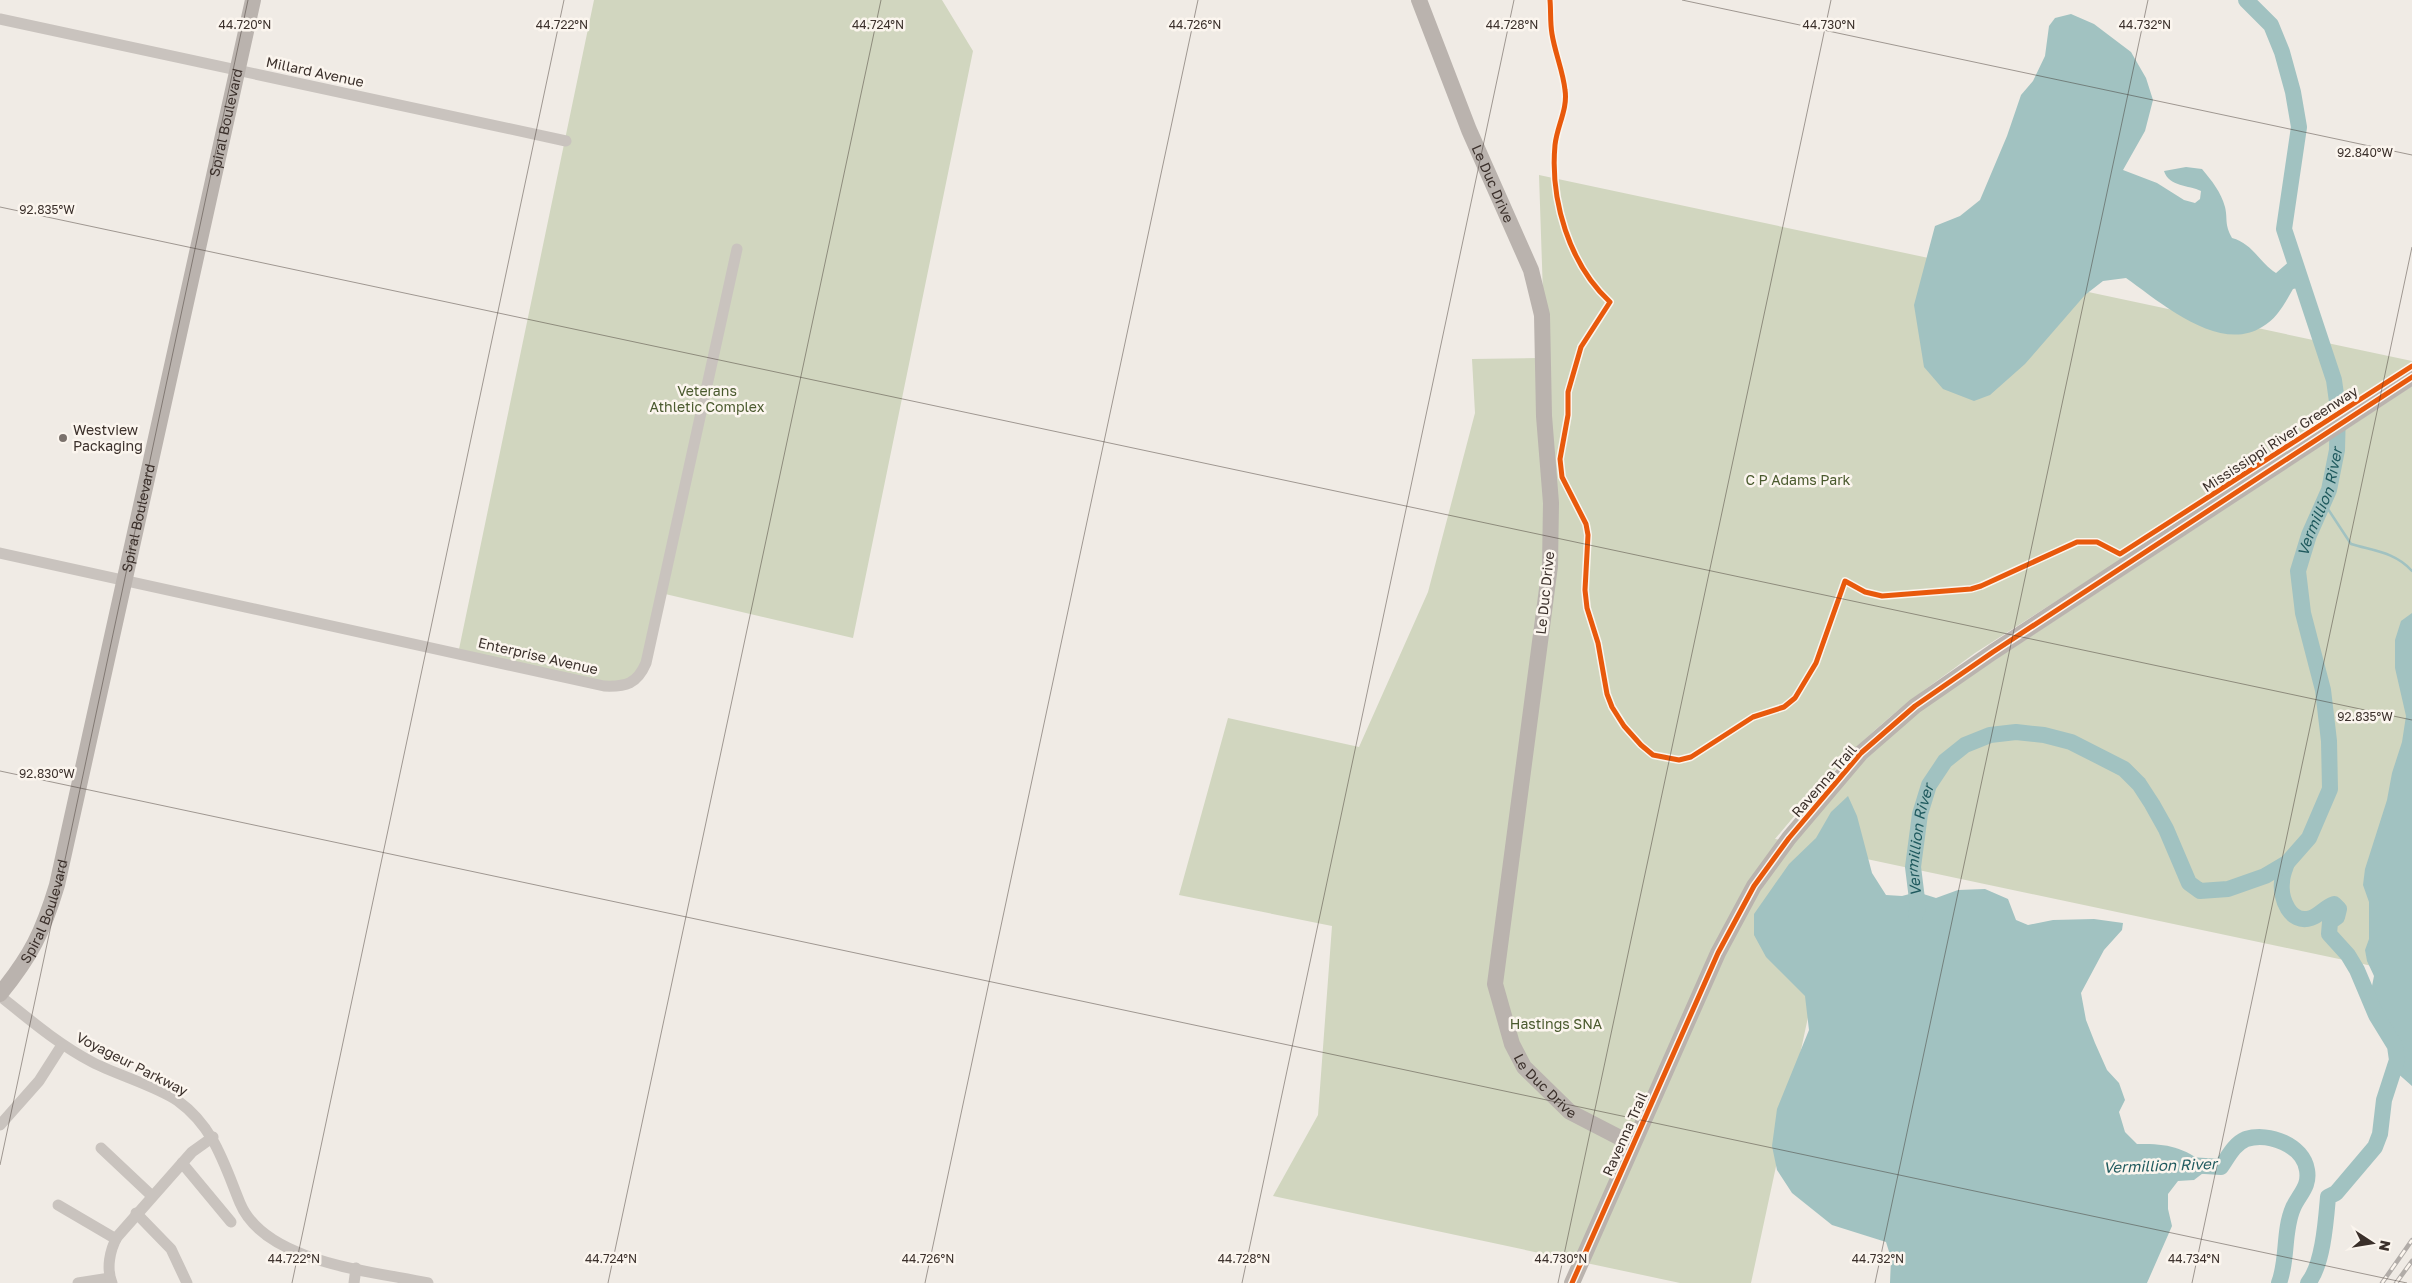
<svg xmlns="http://www.w3.org/2000/svg" width="2412" height="1283" font-family="'Golos Text',sans-serif">
	<style>
		.green { fill: #d1d6bf }
		.water { fill: #a1c2c1 }
		.lines { fill: none; stroke-linecap: round; stroke-linejoin: round }
		.stream { stroke: #a1c2c1; stroke-width: 2.5 }
		.river { stroke: #a1c2c1; stroke-width: 16 }
		.street { stroke: #c9c3be; stroke-width: 11 }
		.secondary { stroke: #bab3ae; stroke-width: 16 }
		.rail-casing { stroke: #b1aca8; stroke-width: 4.5 }
		.rail { stroke: #fbf5ee; stroke-width: 2.5; stroke-dasharray: 8; stroke-linecap: butt }
		.cycleway-casing { stroke: #fbf5ee; stroke-width: 8 }
		.cycleway { stroke: #e8590c; stroke-width: 5 }
		.ticks { fill: none; stroke: #3b302b; stroke-width: 1; stroke-opacity: 0.45 }
		.poi-dot { fill: #7a716c; stroke: #fbf5ee; stroke-width: 2 }
		.labels { text-anchor: middle; stroke-width: 5; stroke-linejoin: round; paint-order: stroke }
		.street-label { font-size: 14px; fill: #3b302b; stroke: #fbf5ee }
		.park-label { font-size: 14px; fill: #4a5a2e; stroke: #fbf5ee }
		.poi-label { font-size: 14px; fill: #3b302b; stroke: #fbf5ee; text-anchor: start }
		.water-label { font-size: 15px; font-style: italic; fill: #1f5a5e; stroke: #fbf5ee }
		.ticks-label { font-size: 12px; text-anchor: middle; fill: #3b302b; stroke: #fbf5ee; stroke-width: 5; stroke-linejoin: round; paint-order: stroke }
	</style>
	<rect width="100%" height="100%" fill="#f0ebe5"/>
	<g class="green">
		<polygon points="594,0 942,0 973,51 853,638 661,593 646,663 621,687 458,654"/>
		<path d="M 1539,175 L 2412,361 L 2412,373 L 1975,653 C 1947,674 1917,694 1890,717 C 1847,753 1811,796 1775,839 L 1787,841 L 1804,819 L 1911,715 L 2412,386 L 2412,897 L 2396,971 L 1843,854 L 1751,1283 L 1680,1283 L 1273,1196 L 1318,1115 L 1332,926 L 1179,895 L 1228,718 L 1359,747 L 1428,592 L 1475,413 L 1472,359 L 1538,358 L 1550,606 L 1544,324 Z"/>
	</g>
	<g class="water">
		<path d="M 2071,14 L 2094,24 L 2131,52 L 2146,78 L 2153,100 L 2145,131 L 2123,170 L 2157,183 L 2184,200 L 2195,203 L 2200,199 L 2201,191 C 2189,185 2169,187 2164,171 L 2186,167 L 2202,169 C 2212,181 2221,192 2225,207 C 2228,220 2224,223 2232,238 C 2252,243 2259,262 2276,273 L 2293,258 L 2302,287 L 2293,289 C 2285,303 2277,319 2262,327 C 2219,354 2160,302 2126,278 L 2103,281 L 2085,295 L 2025,364 L 1990,395 L 1974,401 L 1943,389 L 1924,367 L 1914,305 L 1935,226 L 1960,216 L 1980,200 L 2007,136 L 2021,95 L 2033,81 L 2045,56 L 2049,26 L 2055,18 Z"/>
		<path d="M 2412,613 L 2412,1086 L 2395,1071 C 2401,1043 2380,1025 2369,1001 L 2374,976 L 2367,961 L 2365,950 L 2369,939 L 2369,902 L 2363,885 L 2365,869 L 2387,800 L 2392,773 L 2402,742 L 2406,716 L 2395,668 L 2395,640 L 2401,621 Z"/>
		<path d="M 1848,796 L 1857,816 L 1872,873 L 1886,895 L 1902,896 L 1917,892 L 1936,898 L 1958,890 L 1985,889 L 2008,899 L 2016,920 L 2028,925 L 2053,920 L 2094,919 L 2123,923 L 2122,930 L 2104,950 L 2081,993 L 2086,1020 L 2095,1043 L 2107,1070 L 2119,1083 L 2125,1100 L 2119,1112 L 2125,1132 L 2137,1144 C 2170,1143 2184,1148 2211,1167 L 2194,1180 L 2178,1181 L 2168,1194 L 2168,1209 L 2172,1226 L 2147,1283 L 1890,1283 L 1891,1258 L 1886,1242 L 1832,1225 L 1792,1193 L 1777,1170 L 1772,1146 L 1777,1109 L 1809,1030 L 1805,996 L 1766,957 L 1754,935 L 1754,914 L 1789,864 L 1816,838 L 1831,812 Z"/>
	</g>
	<g class="lines">
		<path class="stream" d="M 2324,503 L 2351,544 C 2374,551 2395,552 2412,571"/>
		<g class="river">
			<path d="M 2287,863 C 2285,869 2282,875 2282,882 C 2280,898 2290,925 2311,918 C 2320,915 2325,907 2334,904 L 2339,909 L 2337,917 L 2330,922 L 2329,934 L 2348,955 L 2357,970 L 2376,1015 L 2395,1046 L 2397,1060 L 2384,1100 L 2380,1134 L 2375,1147 L 2336,1193 L 2328,1197 C 2326,1220 2323,1265 2308,1283"/>
			<path id="s1" d="M 1916,914 L 1918,907 L 1913,867 L 1920,814 L 1929,785 L 1945,761 L 1965,745 L 1990,735 L 2016,732 L 2044,735 L 2071,742 L 2124,769 L 2139,784 L 2152,804 L 2166,829 L 2189,883 L 2200,891 L 2228,889 L 2265,876 L 2287,863 L 2309,838 L 2330,789 L 2329,741 L 2323,690 L 2303,613 L 2298,571 L 2309,535 L 2329,490 L 2337,450 L 2338,409 L 2334,380 L 2284,229 L 2299,127 L 2293,92 L 2282,52 L 2271,25 L 2246,0"/>
			<path d="M 2189,1165 L 2221,1167 C 2228,1157 2234,1144 2246,1139 C 2269,1132 2303,1145 2307,1170 C 2310,1187 2299,1194 2293,1208 C 2283,1231 2288,1260 2279,1283"/>
		</g>
		<g class="street">
			<polyline points="0,19 566,141"/>
			<path d="M 0,553 L 604,686 C 626,687 637,684 646,663 L 737,249"/>
			<path d="M 0,996 C 30,1020 58,1044 92,1062 C 117,1075 156,1086 178,1101 C 214,1127 224,1164 240,1203 C 265,1263 372,1271 428,1283"/>
			<polyline points="0,1125 39,1081 62,1045"/>
			<polyline points="101,1148 152,1196"/>
			<polyline points="182,1163 231,1222"/>
			<polyline points="58,1205 116,1239"/>
			<polyline points="136,1213 171,1249 187,1283"/>
			<polyline points="78,1283 110,1278"/>
			<path d="M 112,1283 C 106,1268 110,1250 117,1237 L 192,1152 L 213,1137"/>
			<polyline points="354,1283 356,1268"/>
		</g>
		<g class="secondary">
			<path id="s2" d="M 1419,0 L 1469,130 L 1531,270 L 1542,315 L 1544,416 L 1551,503 L 1550,566 L 1495,984 L 1512,1044 L 1524,1067 L 1570,1112 L 1632,1144"/>
			<path id="s3" d="M 0,994 C 31,956 43,932 57,885 L 253,0"/>
			<polyline points="1572,1283 1718,953 1754,886 1789,838 1861,753 1915,706 1993,652 2412,377"/>
		</g>
		<defs>
			<g id="rail">
				<polyline points="2382,1283 2412,1240"/>
				<polyline points="2396,1283 2412,1261"/>
			</g>
		</defs>
		<use href="#rail" class="rail-casing"/>
		<use href="#rail" class="rail"/>
		<defs>
			<g id="cycleway">
				<path d="M 1550,0 C 1551,11 1550,23 1552,34 C 1555,53 1563,71 1565,90 C 1568,109 1557,126 1555,145 C 1550,200 1569,264 1610,302 L 1581,347 L 1568,392 L 1568,415 L 1560,459 L 1562,477 L 1586,524 L 1588,535 L 1585,590 L 1587,608 L 1598,643 L 1607,694 L 1612,707 L 1624,726 L 1641,745 L 1653,755 L 1679,760 L 1691,757 L 1753,717 L 1784,707 L 1795,698 L 1816,663 L 1845,581 L 1865,592 L 1882,596 L 1971,589 L 1981,586 L 2077,542 L 2097,542 L 2120,554 L 2412,366"/>
				<polyline points="1572,1283 1718,953 1754,886 1789,838 1861,753 1915,706 1993,652 2412,377"/>
			</g>
		</defs>
		<use href="#cycleway" class="cycleway-casing"/>
		<use href="#cycleway" class="cycleway"/>
	</g>
	<path class="ticks" d="M 1682,0 L 2412,155M 0,207 L 2412,720M 0,771 L 2407,1283M 0,1165 L 248,0M 292,1283 L 564,0M 608,1283 L 881,0M 925,1283 L 1198,0M 1242,1283 L 1514,0M 1558,1283 L 1831,0M 1875,1283 L 2148,0M 2192,1283 L 2412,247"/>
	<circle class="poi-dot" cx="63" cy="438" r="5"/>
	<g class="labels">
		<g class="street-label">
			<text transform="translate(315 72) rotate(12)" y="5">Millard Avenue</text>
			<text dy="5" stroke="none"><textPath href="#s3" startOffset="905">Spiral Boulevard</textPath></text>
			<text dy="5" stroke="none"><textPath href="#s2" startOffset="198">Le Duc Drive</textPath></text>
			<text transform="translate(2280 439) rotate(-33)" y="5">Mississippi River Greenway</text>
			<text dy="5" stroke="none"><textPath href="#s3" startOffset="500">Spiral Boulevard</textPath></text>
			<text transform="translate(1545 593) rotate(-84)" y="5">Le Duc Drive</text>
			<text transform="translate(538 656) rotate(13)" y="5">Enterprise Avenue</text>
			<text transform="translate(1824 781) rotate(-49)" y="5">Ravenna Trail</text>
			<text dy="5" stroke="none"><textPath href="#s3" startOffset="95">Spiral Boulevard</textPath></text>
			<text transform="translate(132 1064) rotate(27)" y="5">Voyageur Parkway</text>
			<text dy="5" stroke="none"><textPath href="#s2" startOffset="1128">Le Duc Drive</textPath></text>
			<text transform="translate(1625 1134) rotate(-66)" y="5">Ravenna Trail</text>
		</g>
		<g class="park-label">
			<text x="707" y="396">Veterans<tspan x="707" dy="16">Athletic Complex</tspan></text>
			<text x="1798" y="485">C P Adams Park</text>
			<text x="1556" y="1029">Hastings SNA</text>
		</g>
		<g class="poi-label">
			<text x="73" y="435">Westview<tspan x="73" dy="16">Packaging</tspan></text>
		</g>
		<g class="water-label">
			<text dy="5" stroke="none"><textPath href="#s1" startOffset="974">Vermillion River</textPath></text>
			<text dy="5" stroke="none"><textPath href="#s1" startOffset="75">Vermillion River</textPath></text>
			<text transform="translate(2160 1166) rotate(-2)" y="5">Vermillion River</text>
		</g>
	</g>
	<g class="ticks-label">
		<text x="245" y="29">44.720°N</text>
		<text x="562" y="29">44.722°N</text>
		<text x="878" y="29">44.724°N</text>
		<text x="1195" y="29">44.726°N</text>
		<text x="1512" y="29">44.728°N</text>
		<text x="1829" y="29">44.730°N</text>
		<text x="2145" y="29">44.732°N</text>
		<text x="2365" y="157">92.840°W</text>
		<text x="47" y="214">92.835°W</text>
		<text x="2365" y="721">92.835°W</text>
		<text x="47" y="778">92.830°W</text>
		<text x="294" y="1263">44.722°N</text>
		<text x="611" y="1263">44.724°N</text>
		<text x="928" y="1263">44.726°N</text>
		<text x="1244" y="1263">44.728°N</text>
		<text x="1561" y="1263">44.730°N</text>
		<text x="1878" y="1263">44.732°N</text>
		<text x="2194" y="1263">44.734°N</text>
	</g>
	<g transform="translate(2372 1243) rotate(102)" stroke="#fbf5ee" stroke-width="4" paint-order="stroke">
	<path d="M0-4L9 19L0 12L-9 19Z" fill="#3b302b"/>
	<text y="-8" font-size="14" font-weight="bold" text-anchor="middle" fill="#3b302b">N</text>
	</g>
</svg>
